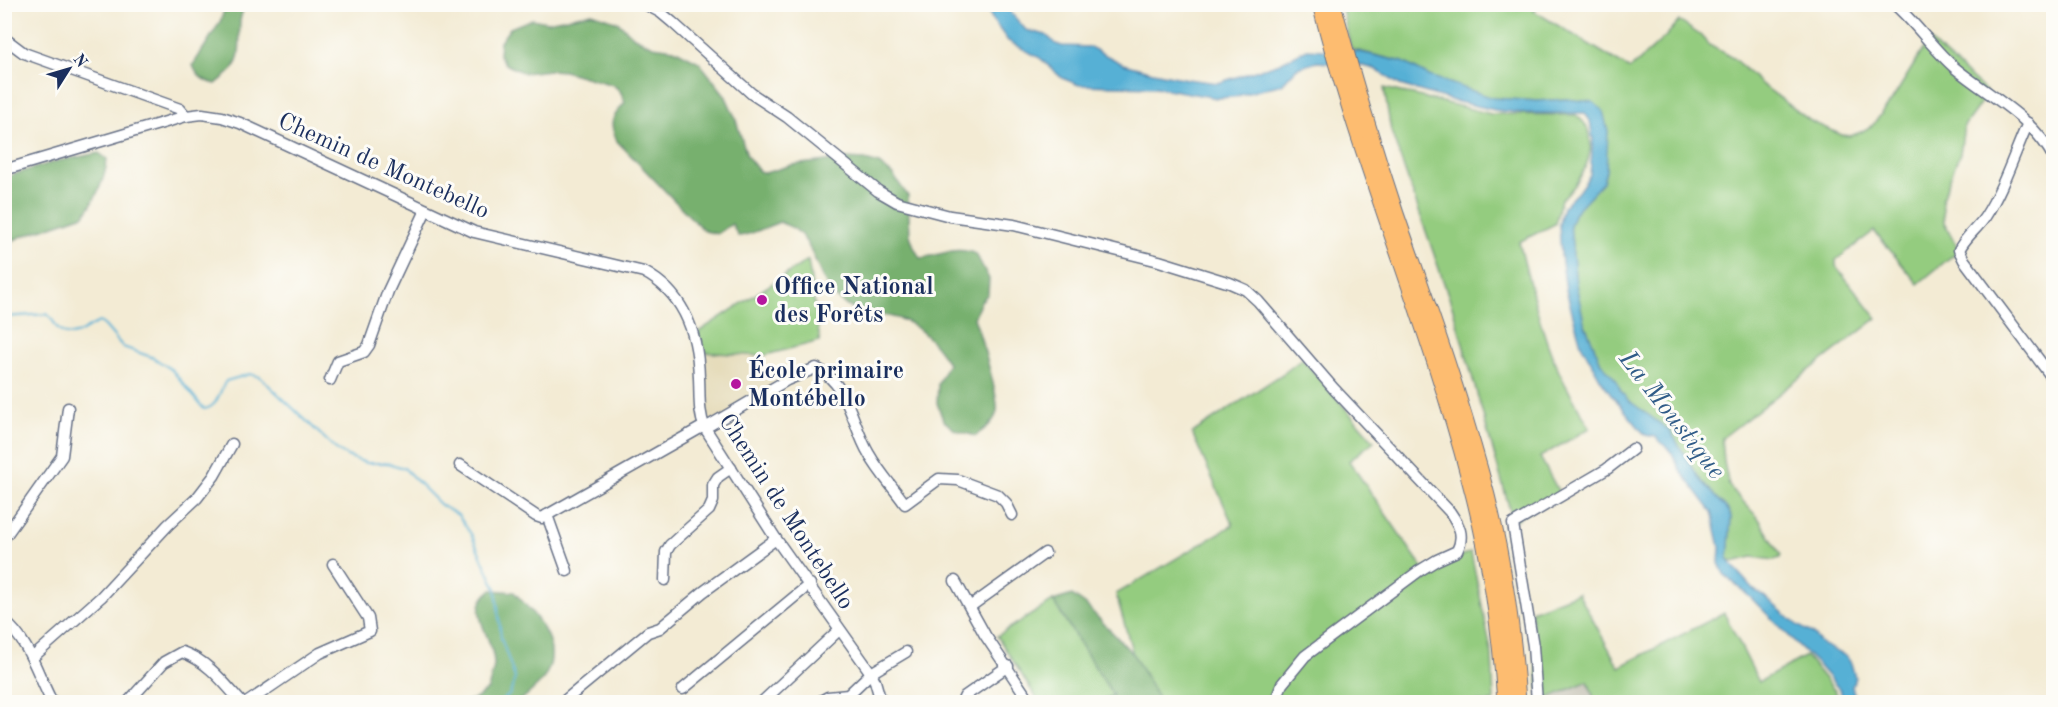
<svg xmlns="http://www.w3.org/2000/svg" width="2058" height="707" font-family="'Old Standard TT',serif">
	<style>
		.built { fill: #e5dbba }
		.industrial { fill: #c7c5b8 }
		.green { fill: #94cc7f; stroke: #587e6e; stroke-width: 1.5 }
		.forest { fill: #77b06e; stroke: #497066; stroke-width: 1.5 }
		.water { fill: #57b0d5; stroke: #39709a; stroke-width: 1.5 }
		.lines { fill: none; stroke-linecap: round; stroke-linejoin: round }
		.stream { stroke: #57b0d5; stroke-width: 2 }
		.minor-casing { stroke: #677187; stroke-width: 13 }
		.highway-casing { stroke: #677187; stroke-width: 17 }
		.minor { stroke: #fff; stroke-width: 10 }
		.highway { stroke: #fdbc70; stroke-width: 15 }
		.poi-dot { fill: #b5179e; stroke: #fdfcf7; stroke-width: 2 }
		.labels { text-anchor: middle; stroke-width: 6; stroke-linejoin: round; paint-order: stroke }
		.street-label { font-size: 24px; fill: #1b2f5e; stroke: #fdfcf7 }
		.poi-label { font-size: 24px; font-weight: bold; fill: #1b2f5e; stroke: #fdfcf7; text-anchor: start }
		.water-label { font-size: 26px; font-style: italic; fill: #305c88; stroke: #fdfcf7 }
	</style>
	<rect width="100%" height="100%" fill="#fdfcf7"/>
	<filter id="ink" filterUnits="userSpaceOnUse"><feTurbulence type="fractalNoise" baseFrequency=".0167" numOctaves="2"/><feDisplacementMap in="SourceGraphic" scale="12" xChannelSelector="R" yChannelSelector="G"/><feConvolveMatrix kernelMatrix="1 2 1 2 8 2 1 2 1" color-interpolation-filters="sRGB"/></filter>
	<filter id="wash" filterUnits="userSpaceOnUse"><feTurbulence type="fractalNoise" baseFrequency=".008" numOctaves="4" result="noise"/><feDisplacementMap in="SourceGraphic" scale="24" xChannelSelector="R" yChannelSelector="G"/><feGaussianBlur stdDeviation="1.35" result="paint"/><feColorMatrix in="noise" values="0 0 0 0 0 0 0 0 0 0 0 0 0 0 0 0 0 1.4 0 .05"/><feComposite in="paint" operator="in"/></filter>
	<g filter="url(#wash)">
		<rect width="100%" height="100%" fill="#f3ebd4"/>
		<polygon class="built" points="698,351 762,356 776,391 706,429"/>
		<polygon class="industrial" points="1588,681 1595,702 1543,702"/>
		<g class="green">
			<polygon points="1341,5 1539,5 1534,11 1630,69 1666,36 1679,21 1700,35 1709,45 1733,58 1760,83 1812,122 1842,135 1850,136 1861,132 1873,125 1892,100 1929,40 1988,93 1964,126 1960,153 1942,199 1944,222 1959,250 1918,284 1874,231 1836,260 1836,266 1877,318 1722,438 1724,462 1729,486 1759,519 1781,555 1780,558 1774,560 1752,557 1733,562 1728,559 1731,517 1729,511 1699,478 1670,431 1628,400 1620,390 1616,381 1601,363 1584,322 1576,285 1570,225 1575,212 1603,182 1606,170 1606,153 1602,111 1567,99 1538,101 1493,98 1429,76 1403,62 1351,49"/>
			<path d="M 1384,88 L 1491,114 L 1576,115 C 1606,136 1584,182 1561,199 L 1555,224 L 1519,242 C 1528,276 1536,311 1548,345 C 1558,374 1575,402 1590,428 L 1540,457 L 1560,494 L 1513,521 L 1453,309 L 1391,131 Z"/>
			<polygon points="808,260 820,341 762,356 701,352 698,332"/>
			<polygon points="1302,359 1374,441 1349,461 1425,571 1471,552 1492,655 1494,702 1160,702 1133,654 1116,594 1233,525 1192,433 1284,373"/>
			<polygon points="1578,593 1619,667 1724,613 1759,682 1806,656 1835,691 1840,702 1595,702 1588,681 1540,702 1531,611"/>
			<polygon points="1053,601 1113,695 1102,702 1039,702 997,636"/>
		</g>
		<g class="forest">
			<path d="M 226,5 L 246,5 C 233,23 246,48 234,68 C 229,74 222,79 216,84 C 204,81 197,77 193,65 L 220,22 Z"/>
			<path d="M 592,13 L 618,22 L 634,37 L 653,46 L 674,49 L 699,62 L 725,95 L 735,117 L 747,156 L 759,171 L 765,173 L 792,165 L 844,159 L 865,160 L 879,164 L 893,175 L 908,196 L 910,235 L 914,247 L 920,258 C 941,256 956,245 976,254 L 989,279 L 988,294 L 981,301 L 974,318 C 980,334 999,397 997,411 C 995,423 983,430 975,436 L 955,430 L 943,420 L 937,403 L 938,384 L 948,363 C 936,345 920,324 897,318 C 878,313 856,314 840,301 C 816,280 817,249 797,231 C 793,227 785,225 780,222 C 768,226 749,236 738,236 L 732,224 L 717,234 L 705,231 L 695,222 L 617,141 C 608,121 612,118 625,102 L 620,91 L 613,85 L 564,71 L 550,70 L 524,73 L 505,64 L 499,55 L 500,42 L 510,28 L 532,19 L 547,22 Z"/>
			<path d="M 99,153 L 107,159 C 106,177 95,201 84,215 L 20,237 L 5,245 L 5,177 L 57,161 Z"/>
			<path d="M 491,590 L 514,592 C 538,618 569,651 539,684 C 533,690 524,699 517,702 C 508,705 476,703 465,702 L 477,698 L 488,689 C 490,681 493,673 494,665 C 495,637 463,611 491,590 Z"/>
			<polygon points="1072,595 1085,604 1133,654 1160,702 1102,702 1113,695 1053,601"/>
		</g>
		<polygon class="water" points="986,5 1012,5 1011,13 1026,30 1046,35 1056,44 1062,46 1090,47 1123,64 1153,72 1187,79 1218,83 1280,63 1307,49 1360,52 1403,62 1429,76 1493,98 1538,101 1567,99 1593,102 1603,111 1608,132 1606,170 1603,182 1575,212 1570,225 1576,285 1584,322 1601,363 1617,381 1620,390 1628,400 1670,431 1699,478 1729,511 1731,517 1728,559 1737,571 1754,590 1764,596 1797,625 1812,633 1823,645 1846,656 1851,663 1855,677 1852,687 1857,702 1844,702 1840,690 1817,664 1752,599 1724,574 1719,563 1720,547 1712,512 1680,470 1672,453 1656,437 1645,435 1611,394 1601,380 1581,344 1566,290 1561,255 1559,224 1563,207 1578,192 1590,175 1593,140 1590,121 1585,113 1524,113 1495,110 1454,101 1400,85 1375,69 1360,65 1317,62 1297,68 1282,84 1233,97 1217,98 1155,87 1079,85 1062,78 1040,58 1008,41 992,19"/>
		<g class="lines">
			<path class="stream" d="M 4,317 L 47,314 C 53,318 54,325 59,330 C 74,343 86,326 100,322 L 105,326 L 123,347 L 154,358 L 172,370 L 204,409 C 218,408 219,391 226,381 L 250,374 L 260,377 L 338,451 L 347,456 L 366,463 L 387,463 L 404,468 L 441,505 L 458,515 L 471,534 L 496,589 L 501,638 L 515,678 L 510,694 L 500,702"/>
		</g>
	</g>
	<g filter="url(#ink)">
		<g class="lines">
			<defs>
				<g id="minor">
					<path d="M 645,4 L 660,12 L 672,22 L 752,94 L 787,117 L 878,191 L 897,202 L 950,216 L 1014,225 L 1159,261 L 1230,283 L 1246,290 L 1258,301 L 1334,389 L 1450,512 C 1459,525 1465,535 1457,551 L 1437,560 L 1419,571 L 1305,656 L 1282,684 L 1275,702"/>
					<path d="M 1894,4 C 1916,23 1933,49 1955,68 C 1990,97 2032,116 2054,158"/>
					<polyline points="4,38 24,53 180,109 186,116"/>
					<path d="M 2028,123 C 2014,154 2003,189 1985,217 C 1977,229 1965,237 1959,250 L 1964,260 L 2054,380"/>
					<path d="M 4,170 L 186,116 L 202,114 L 222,117 L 240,123 L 474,232 L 644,272 C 685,294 698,334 699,378 C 700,395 698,412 705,428 L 776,539 L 871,673 L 875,681 L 881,702"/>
					<polyline points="330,380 338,361 364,352 369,345 388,291 426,210"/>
					<path d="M 705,428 L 787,380 L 816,368 C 849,383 852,426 869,454 C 879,472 893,487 905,504 L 939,479 L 958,480 L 998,495 L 1006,503 L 1012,515"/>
					<polyline points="460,465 536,516 542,518 704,426"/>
					<polyline points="547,515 567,571"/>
					<polyline points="4,538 62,456 68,408"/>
					<polyline points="665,580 666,552 670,545 709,510 713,501 713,485 718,477 731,468"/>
					<polyline points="955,581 985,635 1030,702"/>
					<polyline points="971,606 1045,553"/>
					<path d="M 4,621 C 30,642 37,674 52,702"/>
					<polyline points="32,658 101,597 168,525 197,498 214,476 232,444"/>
					<polyline points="683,689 810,584"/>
					<path d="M 128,702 L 164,662 L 182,652 C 208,661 224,683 241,702"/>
					<polyline points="248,702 320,653 370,631 368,618 333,564"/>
					<polyline points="563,702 648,632 660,628 703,592 776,539"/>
					<polyline points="762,702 839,630"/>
					<polyline points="819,702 828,697 848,695 871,673 906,652"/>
					<polyline points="962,702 965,696 1008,666"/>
					<polyline points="1537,702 1533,646 1513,524 1607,469 1633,449"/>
				</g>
				<g id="highway">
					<path d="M 1320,4 C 1361,165 1427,318 1469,478 C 1489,551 1500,627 1505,702"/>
					<path d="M 1333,4 C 1352,75 1373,145 1396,214 C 1426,300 1457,386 1481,473 C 1502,548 1513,625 1518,702"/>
				</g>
			</defs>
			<use href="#minor" class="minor-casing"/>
			<use href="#highway" class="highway-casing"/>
			<use href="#minor" class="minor"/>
			<use href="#highway" class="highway"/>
		</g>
	</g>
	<g class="poi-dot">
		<circle cx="762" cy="300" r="6"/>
		<circle cx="736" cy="384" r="6"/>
	</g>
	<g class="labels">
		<g class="street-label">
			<text transform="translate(384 165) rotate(24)" y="8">Chemin de Montebello</text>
			<text transform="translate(787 511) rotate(57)" y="8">Chemin de Montebello</text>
		</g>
		<g class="poi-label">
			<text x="774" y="294">Office National<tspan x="774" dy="28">des Forêts</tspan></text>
			<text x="748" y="378">École primaire<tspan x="748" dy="28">Montébello</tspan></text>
		</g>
		<g class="water-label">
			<text transform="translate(1673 414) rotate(52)" y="9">La Moustique</text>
		</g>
	</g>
	<rect width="2058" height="707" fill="none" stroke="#fdfcf7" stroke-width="24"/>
	<g transform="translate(69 69) rotate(53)" stroke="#fdfcf7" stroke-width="4.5" paint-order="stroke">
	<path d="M0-4.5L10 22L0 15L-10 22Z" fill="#1b2f5e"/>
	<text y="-9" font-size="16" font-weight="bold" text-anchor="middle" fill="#1b2f5e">N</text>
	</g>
</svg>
